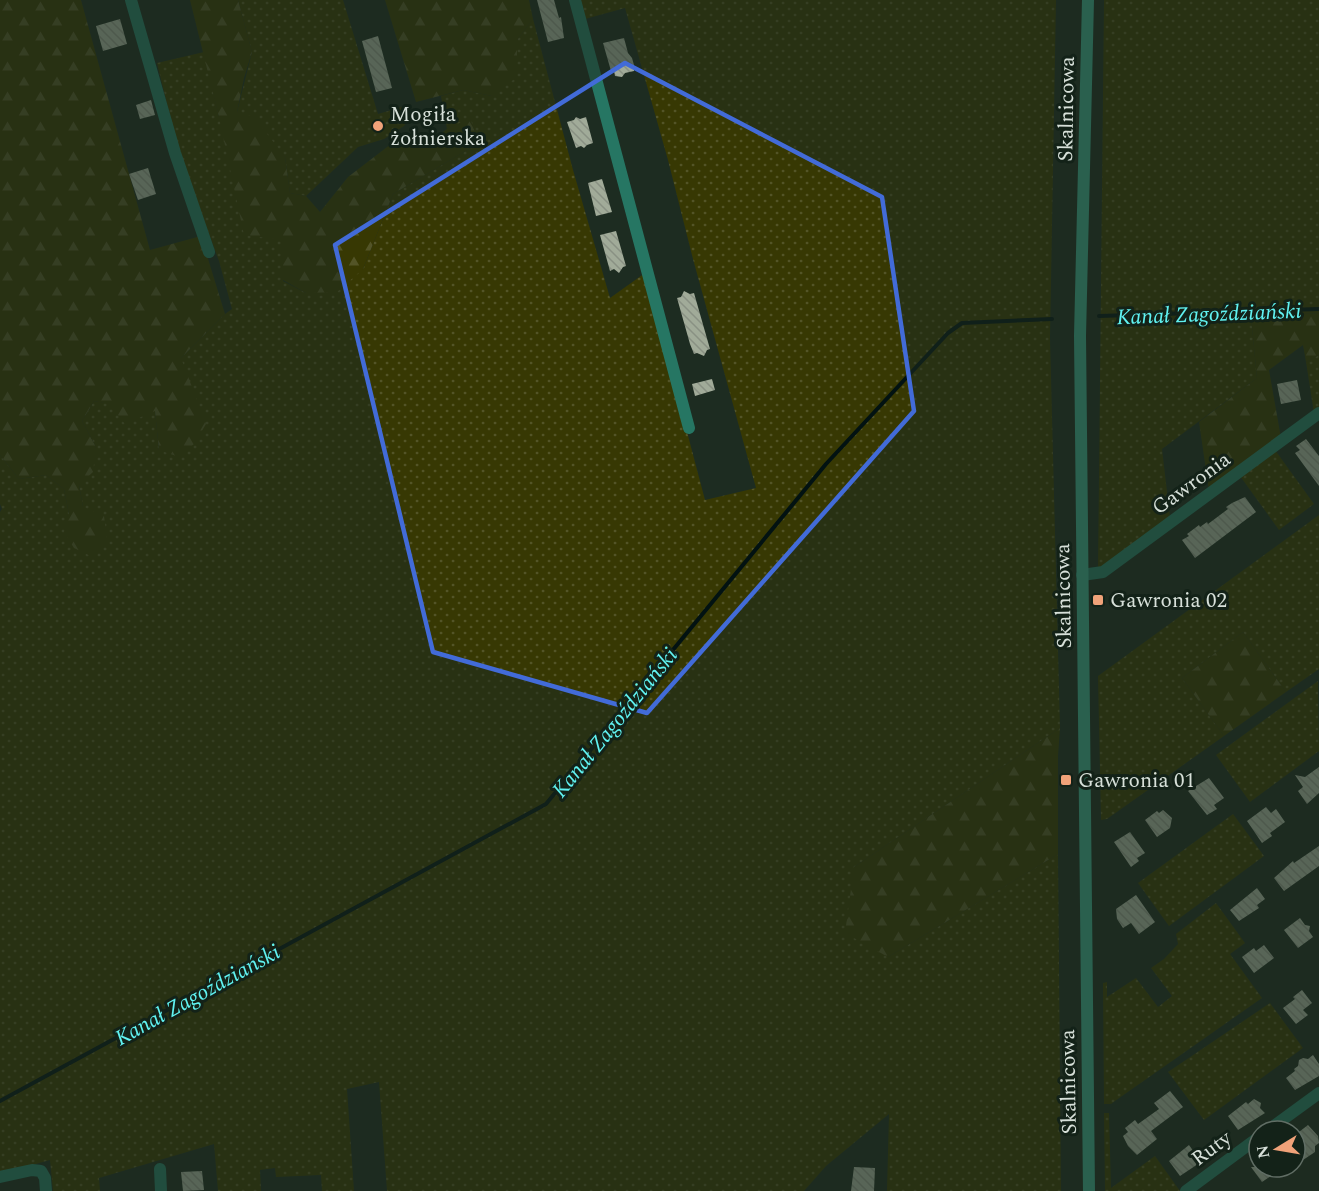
<svg xmlns="http://www.w3.org/2000/svg" width="1319" height="1191" font-family="Spectral,serif">
	<style>
		.grass { fill: url(#grass-dots) }
		.forest { fill: url(#forest-firs) }
		.lines { fill: none; stroke-linecap: round; stroke-linejoin: round }
		.stream { stroke: #021212; stroke-width: 4 }
		.building { fill: url(#building-back-hatch) }
		.street { stroke: #267663; stroke-width: 12 }
		.secondary { stroke: #3a9f86; stroke-width: 12 }
		.marked { fill: none; stroke: #426bd8; stroke-width: 4.5; stroke-linejoin: round }
		.poi-dot { fill: #f0a279; stroke: #132218; stroke-width: 2 }
		.labels { text-anchor: middle; stroke-width: 6; stroke-linejoin: round; paint-order: stroke }
		.street-label { font-size: 21px; fill: #d7e0d9; stroke: #132218 }
		.poi-label { font-size: 21px; fill: #d7e0d9; stroke: #132218; text-anchor: start }
		.water-label { font-size: 22px; font-style: italic; fill: #60f2f1; stroke: #132218 }
	</style>
	<defs>
		<pattern id="grass-dots" width="8" height="8" patternUnits="userSpaceOnUse" patternTransform="scale(1.5)"><rect width="8" height="8" fill="#373803"/><path d="M2 2h.1M6 6h.1" fill="none" stroke="#535427" stroke-width="1.8" stroke-linecap="round"/></pattern>
		<pattern id="forest-firs" width="22" height="20" patternUnits="userSpaceOnUse" patternTransform="scale(1.5)"><rect width="22" height="20" fill="#373803"/><path d="M5 1l3.5 6h-7zM16 11l3.5 6h-7z" fill="#535427"/></pattern>
		<pattern id="building-back-hatch" width="6" height="6" patternUnits="userSpaceOnUse" patternTransform="scale(1.5)"><rect width="6" height="6" fill="#a1ab99"/><path d="M-1 5l2 2M0 0l6 6M5-1l2 2" fill="none" stroke="#899183"/></pattern>
	</defs>
	<rect width="100%" height="100%" fill="#1d2c21"/>
	<g class="grass">
		<polygon points="238,0 343,0 378,114 405,106 409,119 404,126 384,139 358,147 306,196 290,193 285,157 237,112 252,52"/>
		<polygon points="580,0 1056,0 1050,338 1060,728 854,867 888,957 1058,854 1061,1191 887,1191 889,1114 826,1166 804,1191 387,1191 379,1082 347,1089 354,1191 322,1191 321,1175 276,1177 275,1168 260,1170 261,1191 218,1191 214,1144 99,1178 100,1191 53,1191 50,1160 0,1174 0,512 2,509 0,504 0,455 19,479 46,475 64,489 69,514 83,507 79,485 96,447 82,421 94,401 155,411 159,450 181,358 225,314 232,309 219,261 179,153 157,63 204,52 219,117 283,240 283,281 306,293 363,269 393,194 479,143 470,119 447,129 441,96 463,90 492,96 517,40 533,19 573,170 610,298 645,273 705,500 756,488 693,259 668,160 625,8 585,19"/>
		<polygon points="1104,0 1319,0 1319,313 1251,317 1257,378 1162,449 1170,517 1098,571"/>
		<polygon points="1319,355 1319,409 1314,413 1306,362"/>
		<polygon points="1275,450 1314,504 1279,530 1240,476"/>
		<polygon points="1319,515 1319,669 1286,692 1243,632 1182,678 1224,736 1107,819 1101,820 1098,676"/>
		<polygon points="1318,681 1319,751 1250,802 1216,755"/>
		<polygon points="1233,814 1264,856 1169,926 1138,883"/>
		<polygon points="1216,903 1245,943 1230,954 1262,998 1115,1101 1111,1104 1104,1104 1103,983 1107,982 1107,997 1136,978 1158,1007 1172,996 1151,968 1164,959 1178,944 1176,934"/>
		<polygon points="1270,1003 1303,1048 1204,1120 1168,1072"/>
		<polygon points="1104,1113 1109,1113 1111,1188 1155,1156 1180,1191 1105,1191"/>
	</g>
	<g class="forest">
		<polygon points="0,0 81,0 150,250 201,236 225,314 181,358 206,424 194,444 179,457 159,450 155,411 125,424 109,404 94,401 82,421 96,447 93,472 79,485 83,507 104,516 107,539 95,558 74,548 64,532 69,514 64,489 46,475 19,479 0,455"/>
		<polygon points="190,0 238,0 252,52 244,78 237,112 254,117 285,157 290,193 306,196 320,212 348,177 391,144 413,136 428,142 447,129 470,118 479,143 393,194 363,269 337,292 306,293 283,280 283,240 244,235 219,117"/>
		<polygon points="385,0 529,0 533,19 517,40 517,77 492,96 463,90 416,102"/>
		<polygon points="1319,313 1319,355 1306,362 1303,345 1269,370 1281,438 1209,491 1199,422 1257,378 1251,317"/>
		<polygon points="1243,632 1286,692 1224,736 1182,678"/>
		<polygon points="1060,728 1058,756 1058,854 888,957 845,933 854,867"/>
	</g>
	<g class="lines">
		<g class="stream">
			<polyline points="1099,316 1319,309"/>
			<polyline points="0,1101 546,804 826,464 948,333 962,323 1052,319"/>
		</g>
	</g>
	<g class="building">
		<polygon points="537,0 554,0 559,18 561,17 564,38 548,42"/>
		<polygon points="120,19 127,44 103,51 96,26"/>
		<polygon points="378,36 392,88 376,92 362,41"/>
		<polygon points="624,38 628,53 632,58 634,65 634,71 625,73 622,77 615,76 614,71 611,71 603,43"/>
		<polygon points="151,100 155,115 140,119 136,105"/>
		<polygon points="576,117 580,119 586,117 593,143 587,145 584,148 581,146 576,148 567,122 574,120"/>
		<polygon points="148,168 156,194 138,200 129,174"/>
		<polygon points="602,179 612,212 596,216 588,183"/>
		<polygon points="616,231 626,266 623,267 619,273 614,269 610,271 600,235"/>
		<polygon points="684,291 690,294 694,293 710,349 707,350 704,356 697,353 694,354 690,344 677,298 681,297"/>
		<polygon points="712,379 715,390 695,396 692,384"/>
		<polygon points="1297,380 1301,400 1281,404 1277,384"/>
		<polygon points="1306,439 1319,456 1319,486 1295,453 1300,450 1296,446"/>
		<polygon points="1245,497 1256,512 1195,558 1182,540 1189,536 1187,534 1199,525 1200,527 1207,522 1208,524 1228,509 1226,507 1232,503"/>
		<polygon points="1319,767 1319,793 1307,804 1298,791 1303,787 1295,775 1305,777"/>
		<polygon points="1209,778 1224,798 1214,805 1217,809 1207,815 1188,791"/>
		<polygon points="1266,807 1271,813 1276,809 1285,822 1270,833 1272,836 1262,843 1247,821"/>
		<polygon points="1163,810 1172,818 1170,828 1157,837 1145,820 1157,811 1159,813"/>
		<polygon points="1130,832 1145,853 1137,858 1139,861 1131,867 1114,842"/>
		<polygon points="1319,846 1319,866 1284,891 1274,878 1293,861 1294,863"/>
		<polygon points="1257,888 1265,899 1257,905 1259,908 1239,921 1230,910"/>
		<polygon points="1136,895 1155,922 1139,934 1131,923 1123,928 1117,919 1116,909"/>
		<polygon points="1300,918 1305,925 1310,926 1309,931 1313,937 1298,948 1284,930"/>
		<polygon points="1264,945 1274,958 1254,973 1242,957 1254,948 1256,951"/>
		<polygon points="1302,990 1312,1003 1303,1010 1308,1015 1296,1024 1283,1008 1295,999 1293,997"/>
		<polygon points="1313,1055 1319,1064 1319,1076 1295,1090 1286,1078 1295,1071 1294,1069 1298,1066 1299,1060 1303,1058 1308,1059"/>
		<polygon points="1170,1091 1183,1107 1151,1131 1157,1139 1137,1155 1128,1146 1123,1136 1128,1132 1125,1128 1135,1120 1138,1124 1159,1109 1154,1103"/>
		<polygon points="1254,1099 1261,1103 1260,1108 1265,1113 1238,1130 1228,1116 1246,1102 1248,1104"/>
		<polygon points="1308,1125 1318,1136 1319,1143 1315,1146 1315,1152 1303,1160 1300,1156 1295,1159 1295,1135"/>
		<polygon points="1189,1145 1201,1162 1180,1176 1169,1161"/>
		<polygon points="854,1167 875,1168 874,1191 851,1191"/>
		<polygon points="1251,1167 1284,1167 1262,1182"/>
		<polygon points="202,1171 204,1190 183,1191 181,1172"/>
	</g>
	<g class="lines">
		<g class="street">
			<polyline points="131,0 175,153 209,252"/>
			<polyline points="575,0 689,428"/>
			<polyline points="1082,575 1103,572 1319,413"/>
			<polyline points="1267,1131 1319,1093"/>
			<polyline points="160,1169 161,1191"/>
			<polyline points="0,1177 32,1170 41,1171 45,1178 46,1191"/>
			<polyline points="1186,1191 1259,1137"/>
		</g>
		<polyline class="secondary" points="1088,0 1080,336 1089,1191"/>
	</g>
	<path d="M0 0H1319V1191H0ZM 625,63 L 882,197 L 914,411 L 647,713 L 433,652 L 335,245 Z" fill="#1d2c21" fill-opacity=".55" fill-rule="evenodd"/>
	<path class="marked" d="M 625,63 L 882,197 L 914,411 L 647,713 L 433,652 L 335,245 Z"/>
	<g class="poi-dot">
		<circle cx="378" cy="126" r="6"/>
		<rect x="1092" y="594" width="12" height="12" rx="3"/>
		<rect x="1060" y="774" width="12" height="12" rx="3"/>
	</g>
	<g class="labels">
		<g class="street-label">
			<text transform="translate(1066 109) rotate(-89)" y="7">Skalnicowa</text>
			<text transform="translate(1191 483) rotate(-36)" y="7">Gawronia</text>
			<text transform="translate(1063 596) rotate(-91)" y="7">Skalnicowa</text>
			<text transform="translate(1068 1082) rotate(-91)" y="7">Skalnicowa</text>
			<text transform="translate(1211 1148) rotate(-37)" y="7">Ruty</text>
		</g>
		<g class="poi-label">
			<text x="390" y="121">Mogiła<tspan x="390" dy="24">żołnierska</tspan></text>
			<text x="1110" y="607">Gawronia 02</text>
			<text x="1078" y="787">Gawronia 01</text>
		</g>
		<g class="water-label">
			<text transform="translate(1209 313) rotate(-2)" y="8">Kanał Zagoździański</text>
			<text transform="translate(614 722) rotate(-51)" y="8">Kanał Zagoździański</text>
			<text transform="translate(197 994) rotate(-29)" y="8">Kanał Zagoździański</text>
		</g>
	</g>
	<g transform="translate(1277 1149) rotate(259)"><circle r="28" fill="#132218" stroke="#616e65" stroke-width="1.5"/>
	<path d="M0-4.5L10 22L0 15L-10 22Z" fill="#f0a279"/>
	<text y="-9" font-size="16" font-weight="bold" text-anchor="middle" fill="#d7e0d9">N</text>
	</g>
</svg>
